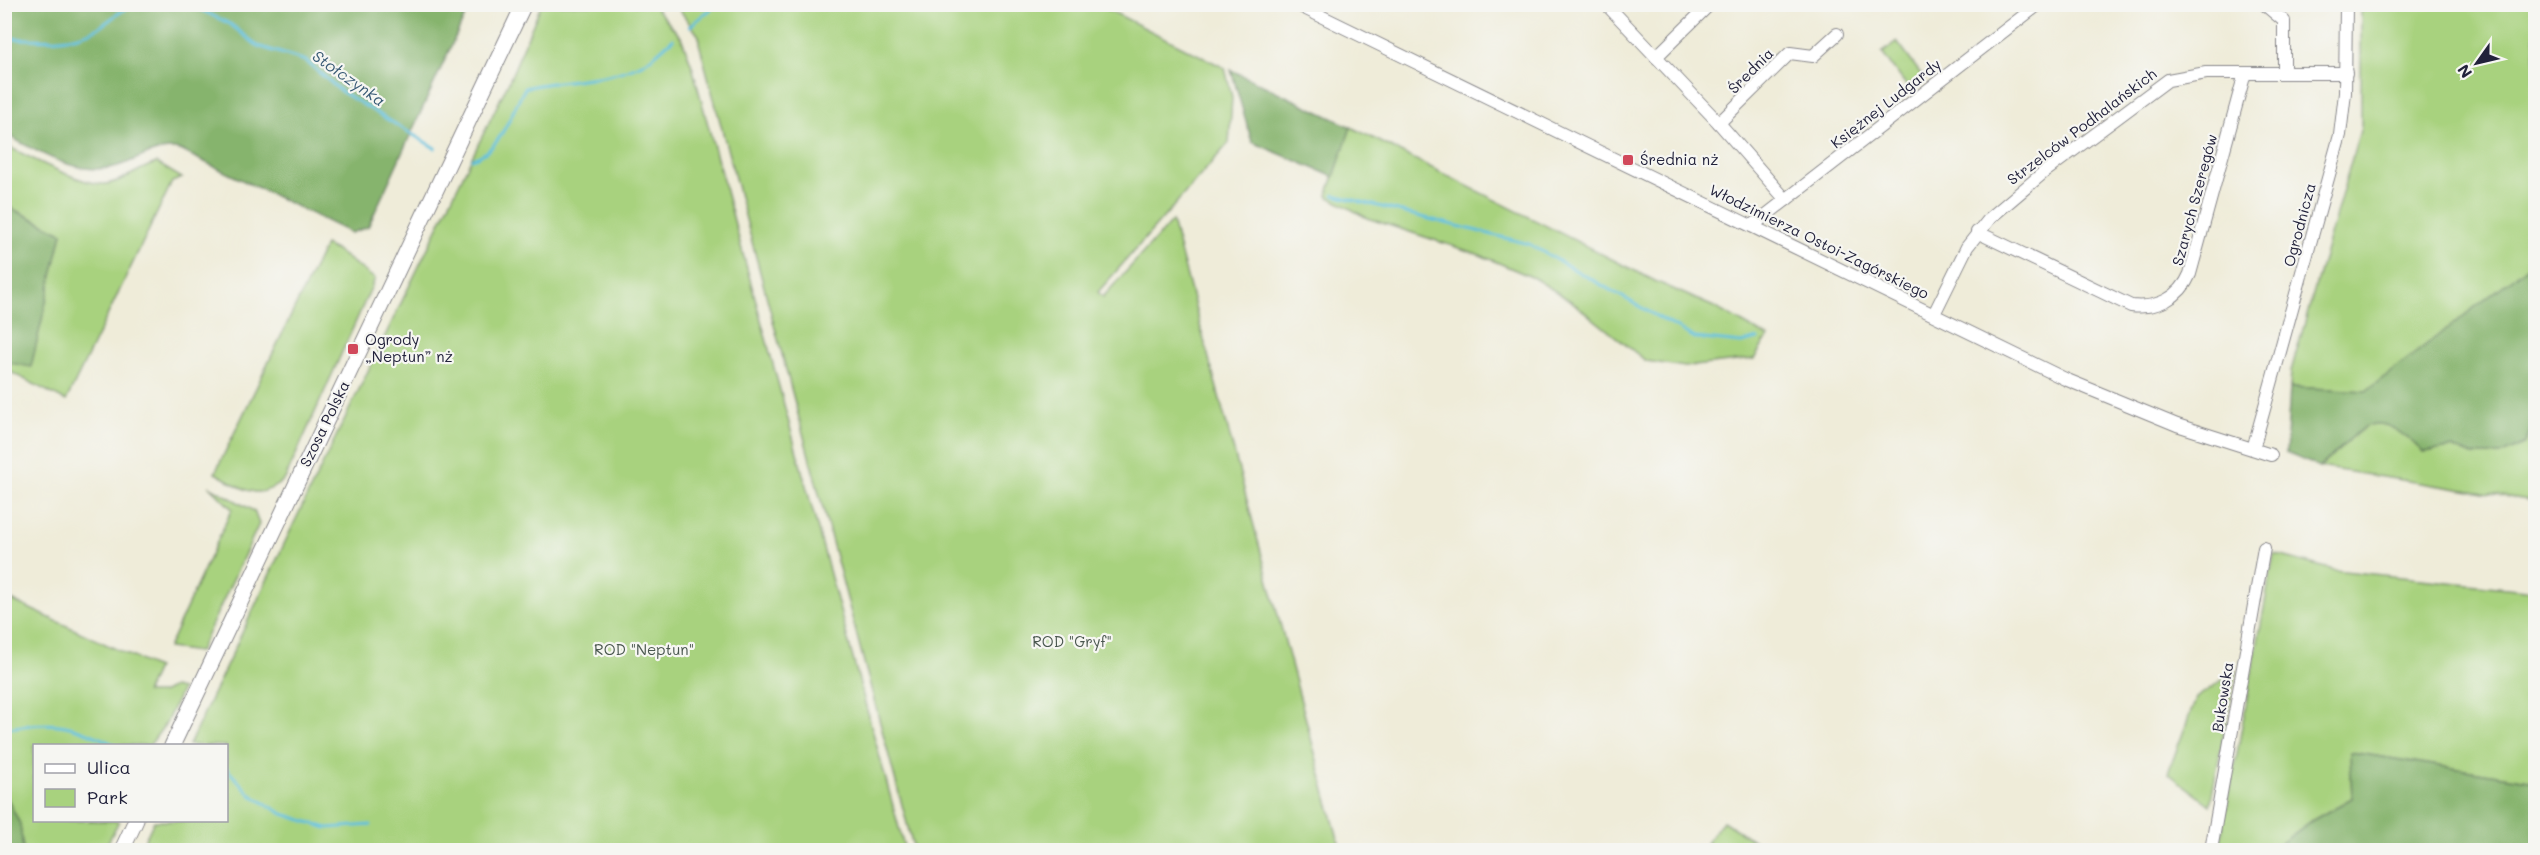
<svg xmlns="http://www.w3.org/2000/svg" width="2540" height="855" font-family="Mali,sans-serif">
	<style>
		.green { fill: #a8d27e; stroke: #657a5c; stroke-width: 1.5 }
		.forest { fill: #86b46d; stroke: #546b54; stroke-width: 1.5 }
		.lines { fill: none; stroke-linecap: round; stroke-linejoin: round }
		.stream { stroke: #5fc0de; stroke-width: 3 }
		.minor-casing { stroke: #88878a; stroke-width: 14 }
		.tertiary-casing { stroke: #88878a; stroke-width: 17 }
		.minor { stroke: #fff; stroke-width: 12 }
		.tertiary { stroke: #fff; stroke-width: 15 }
		.poi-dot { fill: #d1495b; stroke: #f6f6f2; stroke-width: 2 }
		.labels { text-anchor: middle; stroke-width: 4.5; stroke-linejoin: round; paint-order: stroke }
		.street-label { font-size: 15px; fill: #22223b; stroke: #f6f6f2 }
		.poi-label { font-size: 15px; fill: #22223b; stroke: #f6f6f2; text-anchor: start }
		.park-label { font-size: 15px; fill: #4a574f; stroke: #f6f6f2 }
		.water-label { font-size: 16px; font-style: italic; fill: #375974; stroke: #f6f6f2 }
	</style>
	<rect width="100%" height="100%" fill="#f6f6f2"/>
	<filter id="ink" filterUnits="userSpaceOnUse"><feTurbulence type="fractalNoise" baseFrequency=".0167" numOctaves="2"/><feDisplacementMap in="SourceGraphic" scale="12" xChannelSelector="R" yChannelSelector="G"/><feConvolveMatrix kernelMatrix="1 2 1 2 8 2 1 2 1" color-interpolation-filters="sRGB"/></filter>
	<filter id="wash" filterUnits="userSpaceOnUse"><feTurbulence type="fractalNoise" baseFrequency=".008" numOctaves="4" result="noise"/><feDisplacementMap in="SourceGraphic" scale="24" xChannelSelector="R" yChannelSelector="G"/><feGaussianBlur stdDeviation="1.35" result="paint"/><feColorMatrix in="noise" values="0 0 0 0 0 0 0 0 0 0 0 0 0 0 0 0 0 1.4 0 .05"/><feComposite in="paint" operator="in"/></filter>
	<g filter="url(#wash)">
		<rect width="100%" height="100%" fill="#efecd9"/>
		<g class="green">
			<polygon points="541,5 653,5 681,37 692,66 905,850 140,850 154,821 226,820 226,746 189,745 294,523 510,79"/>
			<polygon points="676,5 1099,5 1225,68 1232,97 1229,143 1098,292 1103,297 1172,221 1341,850 914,850 699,43 699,36"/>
			<polygon points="2361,5 2535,5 2535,261 2366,391 2290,387 2291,371 2361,127"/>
			<polygon points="1897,42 1924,78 1909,89 1882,53"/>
			<polygon points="1351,127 1655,281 1714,307 1768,337 1754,359 1685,367 1646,361 1571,301 1534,278 1480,255 1367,218 1327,196"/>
			<path d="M 5,145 C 27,156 82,185 105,184 C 122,183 140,167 157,163 L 182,178 L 172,182 L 66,401 L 5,369 L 4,362 L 31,366 L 62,233 L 5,205 Z"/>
			<path d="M 325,245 L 337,251 L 375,279 L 285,479 C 257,504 243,488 215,473 Z"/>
			<path d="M 2535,420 L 2535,501 L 2319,467 C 2366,430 2368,399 2423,452 L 2452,448 L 2473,455 L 2500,455 L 2525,443 Z"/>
			<polygon points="209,486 254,511 259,524 199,652 168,648 232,509"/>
			<polygon points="2274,554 2334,570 2535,591 2535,781 2350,752 2352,798 2313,820 2277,846 2276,850 2219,850"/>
			<polygon points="5,597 157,668 146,693 162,693 173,687 182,689 166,723 150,745 34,746 34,820 119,821 104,850 23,850 20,824 5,793"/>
			<polygon points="2236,671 2210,805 2168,773 2196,698"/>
			<polygon points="1723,821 1768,850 1718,850 1706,843"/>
		</g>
		<g class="forest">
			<path d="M 5,4 L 470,4 L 470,5 L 368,227 L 351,233 L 180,150 C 157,145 139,160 118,166 C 79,178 38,152 5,134 Z"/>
			<polygon points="1231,70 1351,127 1334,177 1252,142"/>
			<polygon points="4,205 62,233 31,367 5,362"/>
			<path d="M 2535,261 L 2535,420 L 2525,443 L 2501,455 L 2473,455 L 2452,448 L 2423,452 C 2368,399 2366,430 2319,467 L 2286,453 L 2290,387 L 2366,391 Z"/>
			<polygon points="2350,752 2535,781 2535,850 2277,850 2277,846 2313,820 2352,798"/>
			<polygon points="4,793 20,824 23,850 5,850"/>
		</g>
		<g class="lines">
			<g class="stream">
				<polyline points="183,4 199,9 230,24 258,46 306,61 342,92 435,148"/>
				<polyline points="690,26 717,4"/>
				<path d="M 4,38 C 35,39 71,44 98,28 C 113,19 121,8 139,4"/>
				<path d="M 472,159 C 502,150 510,114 525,88 C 563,78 602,82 640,65 C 651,60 663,47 673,39"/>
				<polyline points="1334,195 1529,244 1695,338 1741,343 1758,339"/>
				<path d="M 4,729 C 53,719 73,724 117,746"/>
				<polyline points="226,768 251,795 283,814 327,828 371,825"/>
			</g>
		</g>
	</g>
	<g filter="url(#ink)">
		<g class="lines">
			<defs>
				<g id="minor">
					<polyline points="1296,4 2065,379 2177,425 2271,455"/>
					<polyline points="1606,4 1719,123 1786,200"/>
					<polyline points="2264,4 2284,21 2284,73"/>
					<polyline points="1656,57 1710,4"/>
					<polyline points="1719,123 1790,53 1813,56 1837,34"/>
					<polyline points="1752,226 2039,4"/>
					<path d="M 1977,232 L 2131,306 C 2157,309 2180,298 2190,274 L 2245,73"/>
					<polyline points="1934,314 1967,247 1990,218 2043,173 2168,80 2206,73 2346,73"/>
					<polyline points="2253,449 2340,135 2345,93 2346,4"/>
					<polyline points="2211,850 2264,548"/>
				</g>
				<g id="tertiary">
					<polyline points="172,746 524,4"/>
					<polyline points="122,850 136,820"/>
				</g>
			</defs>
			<use href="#minor" class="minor-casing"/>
			<use href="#tertiary" class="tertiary-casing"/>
			<use href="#minor" class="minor"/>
			<use href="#tertiary" class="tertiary"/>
		</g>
	</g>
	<g class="poi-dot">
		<rect x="1622" y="154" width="12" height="12" rx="3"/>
		<rect x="347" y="343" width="12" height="12" rx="3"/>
	</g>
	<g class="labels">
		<g class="street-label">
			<text transform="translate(1751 71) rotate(-45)" y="5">Średnia</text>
			<text transform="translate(1886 104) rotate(-38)" y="5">Księżnej Ludgardy</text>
			<text transform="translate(2082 127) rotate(-37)" y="5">Strzelców Podhalańskich</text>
			<text transform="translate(2195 200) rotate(-75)" y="5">Szarych Szeregów</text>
			<text transform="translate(2300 225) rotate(-75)" y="5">Ogrodnicza</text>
			<text transform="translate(1819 242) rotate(26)" y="5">Włodzimierza Ostoi-Zagórskiego</text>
			<text transform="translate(325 424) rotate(-64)" y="5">Szosa Polska</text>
			<text transform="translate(2223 697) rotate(-81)" y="5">Bukowska</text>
		</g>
		<g class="poi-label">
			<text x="1640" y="165">Średnia nż</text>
			<text x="365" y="345">Ogrody<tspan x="365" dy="17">„Neptun” nż</tspan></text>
		</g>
		<g class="park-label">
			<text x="1072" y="647">ROD "Gryf"</text>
			<text x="644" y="655">ROD "Neptun"</text>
		</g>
		<g class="water-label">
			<text transform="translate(349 78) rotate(35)" y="6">Stołczynka</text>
		</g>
	</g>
	<rect width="2540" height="855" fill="none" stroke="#f6f6f2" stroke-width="24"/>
	<rect x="33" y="744" width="195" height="78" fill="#f6f6f2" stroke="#a1a1a9" stroke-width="1.5"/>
	<rect x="45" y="764" width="30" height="9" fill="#ffffff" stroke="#a1a1a9" stroke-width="1.5"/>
	<text x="87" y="774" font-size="18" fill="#22223b">Ulica</text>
	<rect x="45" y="789" width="30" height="18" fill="#a8d27e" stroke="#a1a1a9" stroke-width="1.5"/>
	<text x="87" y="804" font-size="18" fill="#22223b">Park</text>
	<g transform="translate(2477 63) rotate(236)" stroke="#f6f6f2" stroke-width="4.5" paint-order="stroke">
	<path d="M0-4.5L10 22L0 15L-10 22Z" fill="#22223b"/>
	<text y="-9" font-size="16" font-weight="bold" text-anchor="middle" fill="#22223b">N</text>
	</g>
</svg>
